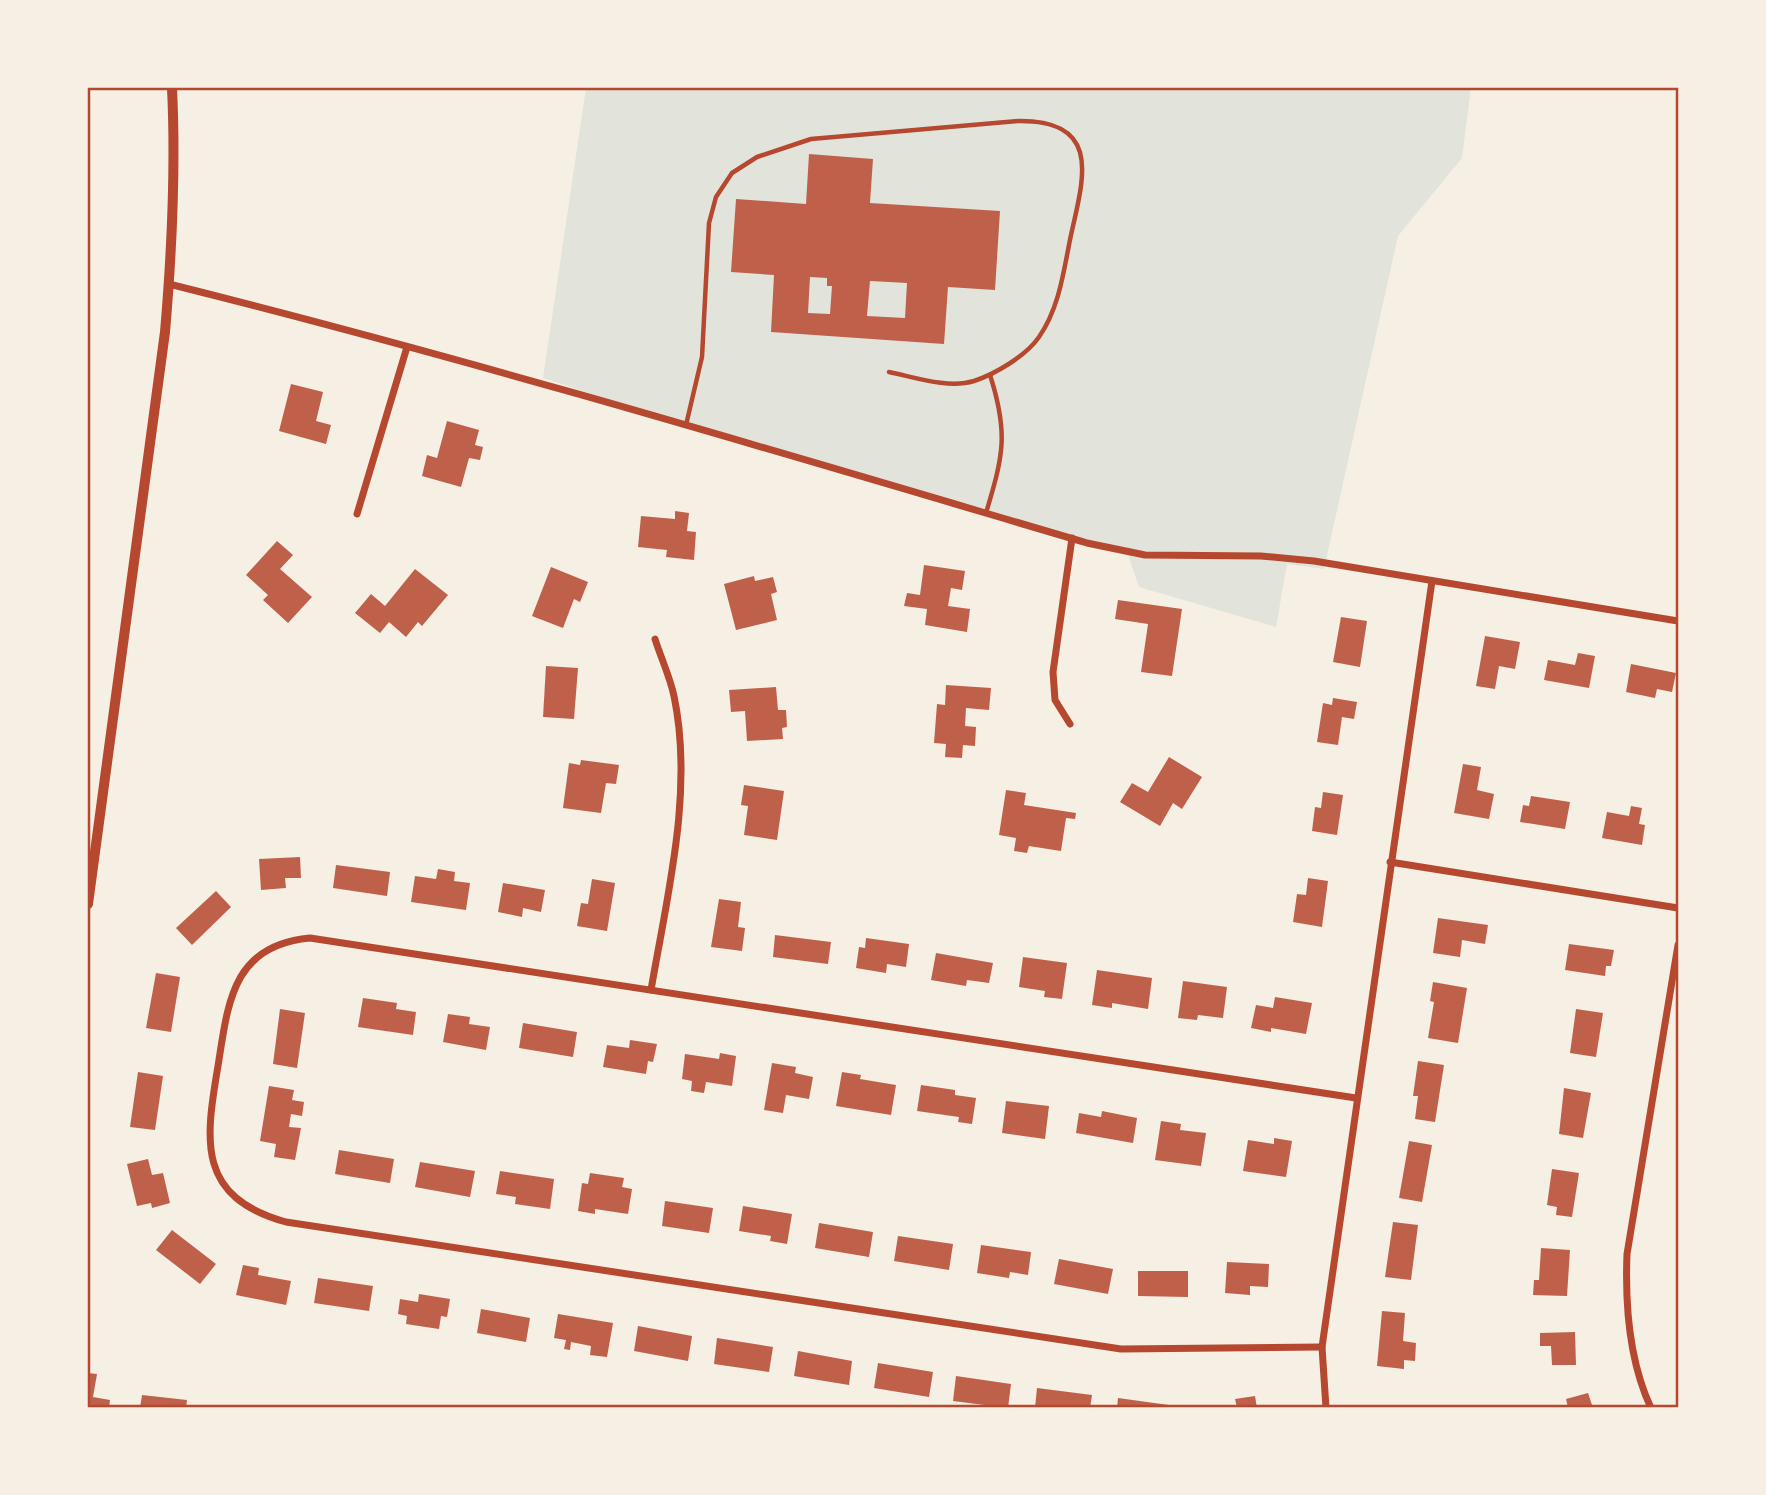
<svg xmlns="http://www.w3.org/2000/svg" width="1766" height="1495" font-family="Ubuntu,sans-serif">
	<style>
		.green { fill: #e2e4dc }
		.building { fill: #bf614a; fill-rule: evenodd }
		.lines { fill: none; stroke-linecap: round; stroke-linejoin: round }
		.service { stroke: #b5482f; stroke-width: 4.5 }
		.minor { stroke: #b5482f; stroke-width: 7 }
		.tertiary { stroke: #b5482f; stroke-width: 10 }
		.neatline { fill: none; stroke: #b5482f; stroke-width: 2.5 }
	</style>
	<rect width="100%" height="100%" fill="#f6efe4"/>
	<polygon class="green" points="586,88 1471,88 1462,158 1398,236 1324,569 1287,564 1276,627 1139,587 1127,552 686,425 543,378"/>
	<g class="building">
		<path d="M 809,154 L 873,159 L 870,203 L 1000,211 L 995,290 L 948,287 L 944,344 L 771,332 L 774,275 L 731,272 L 736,199 L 806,204 ZM 810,277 L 827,278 L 827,286 L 832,286 L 830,314 L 808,313 ZM 870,281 L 907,283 L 905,318 L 867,316 Z"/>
		<polygon points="291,384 323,392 316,421 331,425 326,444 279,431"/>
		<polygon points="447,421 479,430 475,445 483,447 480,460 469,458 461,487 422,476 427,455 437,458"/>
		<polygon points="675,511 689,513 687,531 696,532 694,560 666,557 667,550 638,547 641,516 675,519"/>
		<polygon points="277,541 293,555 280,569 312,597 288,623 263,600 268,595 246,575"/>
		<polygon points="924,565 965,571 962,590 951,588 948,606 970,609 967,632 925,625 927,609 904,606 907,593 920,595"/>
		<polygon points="551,567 588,582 580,602 574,599 563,628 532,616"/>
		<polygon points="415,569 448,595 422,626 418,622 406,637 389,622 380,633 355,613 371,594 385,606"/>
		<polygon points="754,576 755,581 773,577 777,592 771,594 777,620 736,630 724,584"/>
		<polygon points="1118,600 1182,609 1172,676 1141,672 1148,624 1115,619"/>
		<polygon points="1341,617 1367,621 1360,667 1333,662"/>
		<polygon points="1485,636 1520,642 1515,669 1499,666 1495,689 1476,686"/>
		<polygon points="1578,653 1595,656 1589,688 1544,680 1548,660 1575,665"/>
		<polygon points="1631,664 1676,673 1672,692 1657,689 1655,698 1626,692"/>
		<polygon points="546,666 578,668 574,719 543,717"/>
		<polygon points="946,685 991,688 989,710 966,708 965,726 976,727 975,746 963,745 962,758 945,757 946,744 934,743 937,704 945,705"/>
		<polygon points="776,687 778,710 786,710 787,727 782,728 783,739 747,741 745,711 731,712 729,690"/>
		<polygon points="1333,698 1357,702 1354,719 1342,717 1338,745 1317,742 1323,703 1332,705"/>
		<polygon points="1169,757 1202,777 1182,809 1173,803 1160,826 1120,802 1132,783 1148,792"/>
		<polygon points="581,760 619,765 616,784 606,783 601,813 563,808 569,763 580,765"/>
		<polygon points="1463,764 1481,767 1477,790 1494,794 1489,819 1454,813"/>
		<polygon points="744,785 784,791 777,840 744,835 748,806 741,805"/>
		<polygon points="1006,790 1026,793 1024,805 1076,813 1075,819 1066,818 1061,851 1029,846 1027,853 1014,851 1016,838 999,835"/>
		<polygon points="1323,792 1343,795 1337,835 1312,831 1315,807 1321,808"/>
		<polygon points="1531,796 1570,802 1565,829 1520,822 1523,805 1529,806"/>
		<polygon points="1631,806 1642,808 1639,824 1645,825 1642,845 1602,838 1607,812 1629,816"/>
		<polygon points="300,857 301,878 285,878 286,888 261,890 259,859"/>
		<polygon points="336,865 390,872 387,896 333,888"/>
		<polygon points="438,869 455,872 454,881 470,883 466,910 411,902 415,876 436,879"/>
		<polygon points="1308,878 1328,881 1322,927 1293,922 1297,894 1306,895"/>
		<polygon points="592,879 615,883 607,931 577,926 581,903 588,904"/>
		<polygon points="503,883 545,890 541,912 523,908 522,917 498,912"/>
		<polygon points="216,891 231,907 192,945 176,928"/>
		<polygon points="719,899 741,902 738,927 745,928 742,951 711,947"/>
		<polygon points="1438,918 1488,925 1485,944 1462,940 1460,957 1433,953"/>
		<polygon points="775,935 831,942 828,964 773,957"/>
		<polygon points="866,938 909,944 906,967 887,964 886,973 856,968 859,947 865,948"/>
		<polygon points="1569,944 1614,950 1611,966 1606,966 1605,976 1565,970"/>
		<polygon points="936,953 993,963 989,983 967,980 966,986 931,980"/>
		<polygon points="1023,957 1067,963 1062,999 1044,997 1045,991 1019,987"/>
		<polygon points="1097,970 1152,978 1148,1009 1112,1003 1112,1008 1092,1005"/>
		<polygon points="156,973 180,977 171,1032 146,1028"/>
		<polygon points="1183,981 1227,987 1223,1018 1198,1015 1197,1020 1178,1018"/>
		<polygon points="1433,982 1467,988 1458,1043 1428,1038 1434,1002 1430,1001"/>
		<polygon points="1275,997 1312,1003 1306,1034 1271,1028 1271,1032 1251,1028 1256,1005 1273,1008"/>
		<polygon points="363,998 397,1003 396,1009 416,1012 413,1035 358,1027"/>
		<polygon points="280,1009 305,1013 297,1068 273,1064"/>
		<polygon points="1576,1009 1603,1013 1596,1057 1570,1053"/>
		<polygon points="448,1014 470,1017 469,1024 490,1027 486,1050 443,1042"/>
		<polygon points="523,1023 577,1032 573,1057 519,1048"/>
		<polygon points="630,1040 657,1044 653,1062 648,1061 646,1074 603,1067 607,1045 629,1048"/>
		<polygon points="720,1053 736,1056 732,1086 706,1082 704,1093 691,1091 692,1081 682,1079 685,1054 719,1059"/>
		<polygon points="1418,1061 1444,1065 1435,1122 1415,1119 1418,1096 1413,1096"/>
		<polygon points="772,1063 796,1067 795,1073 813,1077 809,1099 786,1095 783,1113 764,1110"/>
		<polygon points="138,1072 163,1076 155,1130 130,1127"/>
		<polygon points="842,1072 861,1075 860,1079 896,1085 891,1115 836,1106"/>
		<polygon points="921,1085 955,1090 955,1095 976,1098 972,1124 958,1122 959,1117 917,1111"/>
		<polygon points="269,1086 294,1090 292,1100 304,1102 302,1116 291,1114 289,1127 301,1128 295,1160 274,1157 276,1144 260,1141"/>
		<polygon points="1564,1088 1591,1093 1583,1138 1559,1134"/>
		<polygon points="1006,1101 1049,1106 1045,1139 1002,1133"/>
		<polygon points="1102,1111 1137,1118 1133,1143 1076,1133 1079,1113 1101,1117"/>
		<polygon points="1161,1121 1181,1124 1180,1130 1206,1133 1201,1166 1155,1160"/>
		<polygon points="1274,1138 1292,1141 1286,1177 1243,1171 1248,1140 1274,1144"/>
		<polygon points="1409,1141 1432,1145 1422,1202 1399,1198"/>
		<polygon points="339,1150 394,1159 390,1183 335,1174"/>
		<polygon points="148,1159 152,1175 163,1173 170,1203 152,1208 151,1203 137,1206 127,1164"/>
		<polygon points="420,1162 475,1171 470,1197 415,1187"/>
		<polygon points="1552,1169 1579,1173 1572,1217 1556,1215 1557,1207 1547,1205"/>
		<polygon points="500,1171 554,1179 550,1209 515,1204 516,1197 496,1194"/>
		<polygon points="590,1173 624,1178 622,1187 632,1189 628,1214 595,1209 595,1214 578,1211 582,1183 588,1184"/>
		<polygon points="665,1201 713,1208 709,1233 662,1226"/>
		<polygon points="743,1206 792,1214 787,1244 770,1241 771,1236 739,1231"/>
		<polygon points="1393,1222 1418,1225 1411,1280 1385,1277"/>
		<polygon points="819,1223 873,1232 869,1257 815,1248"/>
		<polygon points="172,1230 216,1264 200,1284 156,1250"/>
		<polygon points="898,1236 953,1244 949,1270 894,1261"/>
		<polygon points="981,1245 1031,1252 1028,1275 1010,1272 1009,1278 977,1273"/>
		<polygon points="1541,1248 1570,1250 1567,1296 1533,1295 1534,1280 1539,1280"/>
		<polygon points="1059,1259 1113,1269 1108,1294 1054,1284"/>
		<polygon points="1227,1262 1269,1264 1268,1287 1250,1286 1250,1295 1225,1293"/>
		<polygon points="243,1265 259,1268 258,1275 291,1281 286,1305 236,1295"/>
		<polygon points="1138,1271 1188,1271 1188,1297 1138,1296"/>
		<polygon points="318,1278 373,1286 369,1311 314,1303"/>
		<polygon points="419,1294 450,1299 447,1317 441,1316 439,1329 406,1324 407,1316 398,1314 400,1299 418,1302"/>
		<polygon points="481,1309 530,1318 526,1342 477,1333"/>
		<polygon points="1382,1311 1405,1313 1403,1341 1416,1343 1415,1361 1404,1360 1404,1369 1377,1366"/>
		<polygon points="558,1314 613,1323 607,1357 590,1355 591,1346 571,1342 570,1350 564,1349 566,1340 554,1338"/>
		<polygon points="638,1326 692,1336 688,1361 634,1351"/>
		<polygon points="1575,1332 1576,1365 1552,1365 1551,1346 1540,1346 1540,1333"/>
		<polygon points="717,1338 773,1347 769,1372 714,1364"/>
		<polygon points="798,1351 852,1361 849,1385 794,1376"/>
		<polygon points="878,1363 933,1372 929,1397 874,1388"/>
		<polygon points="88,1373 97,1374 93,1397 110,1400 109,1408 88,1408"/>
		<polygon points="956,1376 1011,1384 1008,1408 953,1401"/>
		<polygon points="1037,1388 1092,1395 1090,1408 1035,1408"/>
		<polygon points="1588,1393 1593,1408 1568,1408 1566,1399"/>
		<polygon points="142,1395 187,1400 186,1408 140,1408"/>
		<polygon points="1255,1396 1257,1408 1237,1408 1235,1399"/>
		<polygon points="1118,1398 1176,1406 1176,1408 1117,1408"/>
	</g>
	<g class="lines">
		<g class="service">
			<path d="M 686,425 L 702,357 L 709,223 L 716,197 L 732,173 L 757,157 L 811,139 L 1018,121 C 1102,120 1084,177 1071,235 C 1064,268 1060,307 1039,337 C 1026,356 995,374 974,381 C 948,389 914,377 889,372"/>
			<path d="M 986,513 C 1003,456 1009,434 990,375"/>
		</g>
		<g class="minor">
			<path d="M 169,284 C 477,361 782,453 1087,543 L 1145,555 L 1261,556 L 1314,561 L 1678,621"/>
			<polyline points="357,514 407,347"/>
			<polyline points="1070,724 1055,700 1053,672 1072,538"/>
			<polyline points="1390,862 1678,908"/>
			<path d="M 651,990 C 667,896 694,791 674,696 C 670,677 661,658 655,639"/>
			<path d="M 1322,1347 L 1121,1349 L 286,1222 C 197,1197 205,1142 218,1066 C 228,1003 232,945 310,938 L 1356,1098"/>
			<polyline points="1326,1408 1322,1347 1432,581"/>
			<path d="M 1651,1408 C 1629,1361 1625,1305 1627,1254 L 1678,945"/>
		</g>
		<path class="tertiary" d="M 88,904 L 165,332 C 172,250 176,170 172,88"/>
	</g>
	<rect width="1766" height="1495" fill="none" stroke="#f6efe4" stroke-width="178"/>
	<rect x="89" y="89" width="1588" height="1317" class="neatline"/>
</svg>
